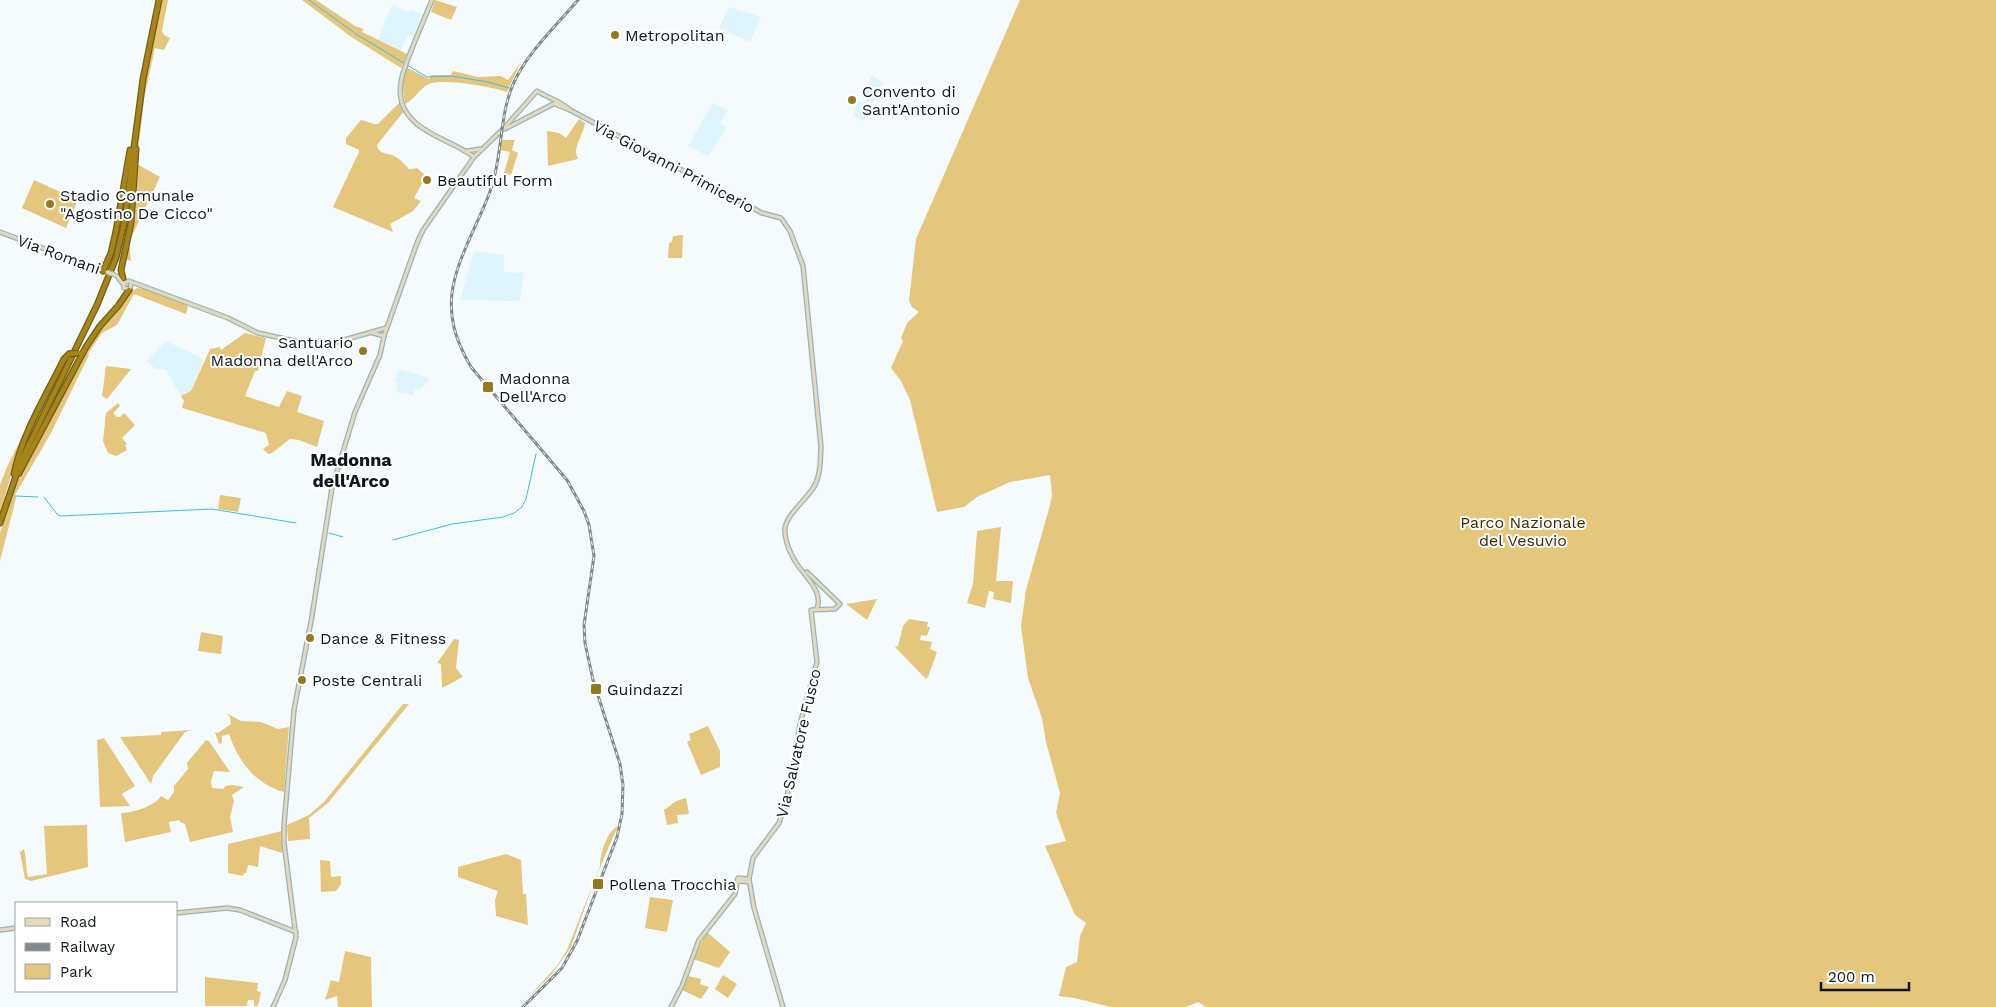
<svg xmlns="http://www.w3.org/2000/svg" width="1996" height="1007" font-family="'Work Sans',sans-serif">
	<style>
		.built { fill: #def5fe }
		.green { fill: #e4c77c }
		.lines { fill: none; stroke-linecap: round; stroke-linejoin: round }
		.stream { stroke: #3bbde6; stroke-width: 1 }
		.secondary-casing { stroke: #98b3be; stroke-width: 5.5 }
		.highway-casing { stroke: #705e18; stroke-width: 7 }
		.secondary { stroke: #e4dab9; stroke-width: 3 }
		.highway { stroke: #a68417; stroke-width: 4.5 }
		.rail-casing { stroke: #81898c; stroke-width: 3 }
		.rail { stroke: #fff; stroke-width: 1; stroke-dasharray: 4; stroke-linecap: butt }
		.secondary-bridge-casing { stroke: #98b3be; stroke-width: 5.5; stroke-linecap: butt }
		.highway-bridge-casing { stroke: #705e18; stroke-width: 7; stroke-linecap: butt }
		.secondary-bridge { stroke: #e4dab9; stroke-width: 3 }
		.highway-bridge { stroke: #a68417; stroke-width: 4.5 }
		.poi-dot { fill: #95781f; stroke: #fff; stroke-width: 2 }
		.labels { text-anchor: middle; stroke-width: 4; stroke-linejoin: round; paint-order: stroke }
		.poi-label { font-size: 16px; fill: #0d171b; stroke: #fff; text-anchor: start }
		.street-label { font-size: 16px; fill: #0d171b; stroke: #fff }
		.park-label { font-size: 16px; fill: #392a00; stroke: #fff }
		.neighbourhood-label { font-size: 18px; font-weight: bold; fill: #0d171b; stroke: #fff }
	</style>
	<rect width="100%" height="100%" fill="#f5fbfd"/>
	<g class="built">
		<polygon points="392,5 409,12 410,9 423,14 413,37 408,35 400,51 377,41"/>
		<polygon points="729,7 761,17 750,42 719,28"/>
		<polygon points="872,75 883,83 863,121 853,116 858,101 865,104 868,96 864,94"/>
		<polygon points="713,103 728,111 720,123 727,128 708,156 688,146"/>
		<polygon points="474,251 504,255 504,272 524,273 520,300 516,301 460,300"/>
		<polygon points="166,341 204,359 191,391 181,396 165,369 156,369 147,362 147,360"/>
		<polygon points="399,369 429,378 428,381 420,389 414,390 414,395 396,392 398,383 395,382"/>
	</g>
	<g class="green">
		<polygon points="161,0 168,0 162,31 164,35 170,38 164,50 155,48 144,99 137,161 142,95"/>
		<polygon points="302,0 316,0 355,26 364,29 362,32 407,54 401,68 350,36"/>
		<polygon points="435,0 457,7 451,20 431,12"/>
		<polygon points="1020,0 1996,0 1996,1007 1206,1007 1198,1002 1186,1007 1111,1007 1074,998 1059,996 1066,967 1077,962 1080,936 1086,923 1075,915 1045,846 1066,841 1056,813 1060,793 1046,742 1042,718 1028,678 1021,626 1026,590 1050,505 1052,495 1050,475 1010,482 977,497 964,507 937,512 910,400 901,381 891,368 903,341 901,338 907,323 919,312 912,307 909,301 916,239"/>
		<path d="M 521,62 L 507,92 C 493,87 443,78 429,84 C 420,88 414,100 405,104 L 402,82 L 406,67 L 429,79 L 431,75 L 451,75 L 453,71 L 478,77 L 501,76 L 508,80 Z"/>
		<path d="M 400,102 L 404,111 L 377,145 C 379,156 389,152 396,157 C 401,160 405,165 409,169 L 417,168 L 426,176 L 414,198 L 421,201 L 413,211 L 390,224 L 393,232 L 333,207 L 359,152 L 359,150 L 346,144 L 346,138 L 361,120 L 374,124 L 378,124 Z"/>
		<path d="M 579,119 L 585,123 C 583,137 572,146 578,159 L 548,166 L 547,131 L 559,133 L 566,138 Z"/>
		<polygon points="502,140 515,140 512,150 518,153 511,175 504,173 510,152 500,150"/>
		<polygon points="137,164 160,177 129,242 131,261 125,259"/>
		<polygon points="34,180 78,200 66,228 22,208"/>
		<polygon points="683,235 682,258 668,258 669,243 672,242 673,236"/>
		<polygon points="137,288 146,289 185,304 188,307 186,314 134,294 117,325 102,333 88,354 89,355 51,433 15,495 16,498 0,561 0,533 13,490 74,370 96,335 123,304 127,294"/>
		<polygon points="245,333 266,338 258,371 255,371 245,396 279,407 287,391 302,396 297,412 324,421 317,447 299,440 290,439 272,453 268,454 263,449 269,445 266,433 182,408 184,401 181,396 191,391 210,349 220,347 221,350"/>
		<polygon points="65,354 15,460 0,514 0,485 6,469 61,357"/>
		<polygon points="106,366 131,369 107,399 102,396"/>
		<polygon points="118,403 120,406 113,413 117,417 120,417 124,413 135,425 122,438 127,444 125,445 127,450 116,456 108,453 103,441 106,413"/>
		<polygon points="220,495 241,498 238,512 218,509"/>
		<polygon points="1001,527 996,581 1013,581 1011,603 993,599 994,592 989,591 985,608 967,603 973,584 977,531"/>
		<polygon points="877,599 867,620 846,604"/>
		<polygon points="909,619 928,622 927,627 930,627 927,636 921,635 920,640 932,642 930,649 937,652 928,677 926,679 895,647 898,646 903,626"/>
		<polygon points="201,632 223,636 221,654 198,651"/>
		<polygon points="454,639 459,640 456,668 463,677 442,688 441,664 437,663"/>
		<polygon points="403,704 409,704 328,803 309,818 310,839 288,841 287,825 309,815 324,802"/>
		<path d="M 226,713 L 241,721 L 261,722 L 278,729 L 289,727 L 284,792 C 255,784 238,761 229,734 L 222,736 L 222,743 L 219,744 L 215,732 L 218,733 L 231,724 L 230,717 Z"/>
		<polygon points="708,726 720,751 720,767 701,775 687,742 691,740 689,734"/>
		<polygon points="192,730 185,732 153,776 151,784 120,737 161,735 161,732"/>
		<polygon points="104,738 135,786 122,794 130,806 100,807 97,740"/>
		<path d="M 206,740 L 209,741 L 230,772 L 214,771 L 211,781 L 212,788 L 224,789 L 225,786 L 233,785 L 244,787 L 232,795 L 234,801 L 230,817 L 233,832 L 190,842 L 185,824 L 180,822 L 179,820 L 169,822 L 171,832 L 125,842 L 121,813 C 134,813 156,805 161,796 L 168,800 L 174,792 L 174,786 L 188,769 L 187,763 Z"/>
		<polygon points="686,798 689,814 677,815 678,823 667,825 664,810 676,801"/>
		<path d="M 87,825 L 88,867 L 31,881 L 25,879 L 20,852 L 24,849 C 27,858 25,867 28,877 L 47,874 L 44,826 Z"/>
		<path d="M 618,826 L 595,879 L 571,947 L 552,974 L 524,1002 L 556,967 L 567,950 L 600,866 C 600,854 607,831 618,826 Z"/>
		<polygon points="282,831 282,853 260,846 258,867 248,865 246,873 244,873 243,876 228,873 228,844"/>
		<polygon points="506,854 521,860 523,894 526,894 528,925 496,916 495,900 498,891 458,877 458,867"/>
		<polygon points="320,860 330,861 331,877 341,876 341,884 336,891 321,892"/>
		<polygon points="650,897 673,900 667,932 645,928"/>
		<polygon points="707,932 730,952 719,968 693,959"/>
		<polygon points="345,951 371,957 372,1007 338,1007 337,996 325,1000 331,980 339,982"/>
		<polygon points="723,975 737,984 728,998 715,989"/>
		<polygon points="687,976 701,979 700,984 709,987 701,999 682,990"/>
		<polygon points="205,977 258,983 257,991 261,992 258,1006 254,1006 254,1000 248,1000 247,1006 205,1006"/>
	</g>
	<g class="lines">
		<g class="stream">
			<polyline points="309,0 356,34 404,63"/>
			<polyline points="407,65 427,77 451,76 488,82 509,88"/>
			<polyline points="15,496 38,497"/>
			<polyline points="44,497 57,514 60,516 212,509 296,523"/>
			<polyline points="329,533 343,537"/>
			<polyline points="393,540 452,524 503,517 514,513 522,507 526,499 536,454"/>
		</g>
		<defs>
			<g id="secondary">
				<path d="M 432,0 C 426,15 419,31 413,46 C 402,74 389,101 417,124 C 434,138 457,144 474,157"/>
				<path d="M 555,104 L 570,110 L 762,213 L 781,218 L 790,231 L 803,266 L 821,447 C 820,461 821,473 815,485 C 808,499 782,517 785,533 C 786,542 790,553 795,561 C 803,575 824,591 817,608"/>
				<polyline points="505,129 555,103"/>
				<polyline points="467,151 480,149"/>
				<polyline points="0,232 104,271"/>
				<polyline points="117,276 123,284"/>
				<polyline points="131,283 130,289 124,288 124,283 129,281 228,318 258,333 304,343 330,344 386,328"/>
				<polyline points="373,333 384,336"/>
				<polyline points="737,881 749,882"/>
				<polyline points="176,913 227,908 240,910 296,932"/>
				<polyline points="0,930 16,928"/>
				<path d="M 273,1007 L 285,980 L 296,937 L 284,843 L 284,825 L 294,710 L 312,616 L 332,488 L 355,412 L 380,355 L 384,336 L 417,243 L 423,230 L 474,157 L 505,127 L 537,91 C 548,98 561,101 570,110"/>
				<polyline points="671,1007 682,986 699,940 735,894 738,878 749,879"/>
				<polyline points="783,1007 754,908 749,879 753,858 779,823 785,805 794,764 800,724 817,662 811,610 835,609 840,604 807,572"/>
			</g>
			<g id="highway">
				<polyline points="103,271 111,253 116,231 130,150"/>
				<polyline points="123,278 121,270 131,223 136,149"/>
				<polyline points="19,473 86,347 100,326 118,306 129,290"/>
				<path d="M 14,474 C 22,434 46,396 64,359 L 69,354"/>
				<polyline points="0,523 21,461 97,305 116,258 124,224 143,79 159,0"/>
			</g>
		</defs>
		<use href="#secondary" class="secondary-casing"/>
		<use href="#highway" class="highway-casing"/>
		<use href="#secondary" class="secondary"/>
		<use href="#highway" class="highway"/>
		<defs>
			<path id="rail" d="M 523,1007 L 562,968 L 577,941 L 617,837 L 622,814 L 623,785 L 620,764 L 593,680 L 585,643 L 584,625 L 594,556 L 589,525 L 584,511 L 567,480 L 471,367 C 437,309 452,277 478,220 C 484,206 491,193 494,178 C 503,144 500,109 516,78 C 531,49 557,25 578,0"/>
		</defs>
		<use href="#rail" class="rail-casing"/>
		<use href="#rail" class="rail"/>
		<defs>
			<polyline id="secondary-bridge" points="107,272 115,275"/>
			<polyline id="highway-bridge" points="69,354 79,353"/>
		</defs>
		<use href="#secondary-bridge" class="secondary-bridge-casing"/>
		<use href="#highway-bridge" class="highway-bridge-casing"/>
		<use href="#secondary-bridge" class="secondary-bridge"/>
		<use href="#highway-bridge" class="highway-bridge"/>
	</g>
	<g class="poi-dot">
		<circle cx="615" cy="35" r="5"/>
		<circle cx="852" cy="100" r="5"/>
		<circle cx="427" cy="180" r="5"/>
		<circle cx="50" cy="204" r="5"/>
		<circle cx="363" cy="351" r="5"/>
		<rect x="482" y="381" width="12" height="12" rx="2.5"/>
		<circle cx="310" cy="638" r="5"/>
		<circle cx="302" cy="680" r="5"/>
		<rect x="590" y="683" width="12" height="12" rx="2.5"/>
		<rect x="592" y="878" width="12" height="12" rx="2.5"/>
	</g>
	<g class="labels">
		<g class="poi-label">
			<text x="625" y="41">Metropolitan</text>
			<text x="862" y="97">Convento di<tspan x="862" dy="18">Sant'Antonio</tspan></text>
			<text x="437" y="186">Beautiful Form</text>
			<text x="60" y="201">Stadio Comunale<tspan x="60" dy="18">"Agostino De Cicco"</tspan></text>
			<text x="353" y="348" text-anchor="end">Santuario<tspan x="353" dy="18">Madonna dell'Arco</tspan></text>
			<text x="499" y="384">Madonna<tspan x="499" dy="18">Dell'Arco</tspan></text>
			<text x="320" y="644">Dance &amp; Fitness</text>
			<text x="312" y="686">Poste Centrali</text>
			<text x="607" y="695">Guindazzi</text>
			<text x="609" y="890">Pollena Trocchia</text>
		</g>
		<g class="street-label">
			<text transform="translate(674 166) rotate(28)" y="6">Via Giovanni Primicerio</text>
			<text transform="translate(59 254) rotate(20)" y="6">Via Romani</text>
			<text transform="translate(798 743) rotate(-77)" y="6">Via Salvatore Fusco</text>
		</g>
		<g class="park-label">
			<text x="1523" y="528">Parco Nazionale<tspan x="1523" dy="18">del Vesuvio</tspan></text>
		</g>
		<g class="neighbourhood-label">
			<text x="351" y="466">Madonna<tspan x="351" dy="21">dell'Arco</tspan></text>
		</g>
	</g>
	<rect x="15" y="902" width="162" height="90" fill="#ffffff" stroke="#9ea2a4"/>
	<rect x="25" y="918" width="25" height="8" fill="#e4dab9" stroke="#9ea2a4"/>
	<text x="60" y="927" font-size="15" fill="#0d171b">Road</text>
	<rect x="25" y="943" width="25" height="8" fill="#81898c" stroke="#9ea2a4"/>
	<text x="60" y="952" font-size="15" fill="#0d171b">Railway</text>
	<rect x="25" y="964" width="25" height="15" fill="#e4c77c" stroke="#9ea2a4"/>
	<text x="60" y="977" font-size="15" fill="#0d171b">Park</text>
	<path d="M1821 982v8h88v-8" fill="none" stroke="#0d171b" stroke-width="2.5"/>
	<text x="1828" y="982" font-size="15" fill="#0d171b" stroke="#ffffff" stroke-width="4" paint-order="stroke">200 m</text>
</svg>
